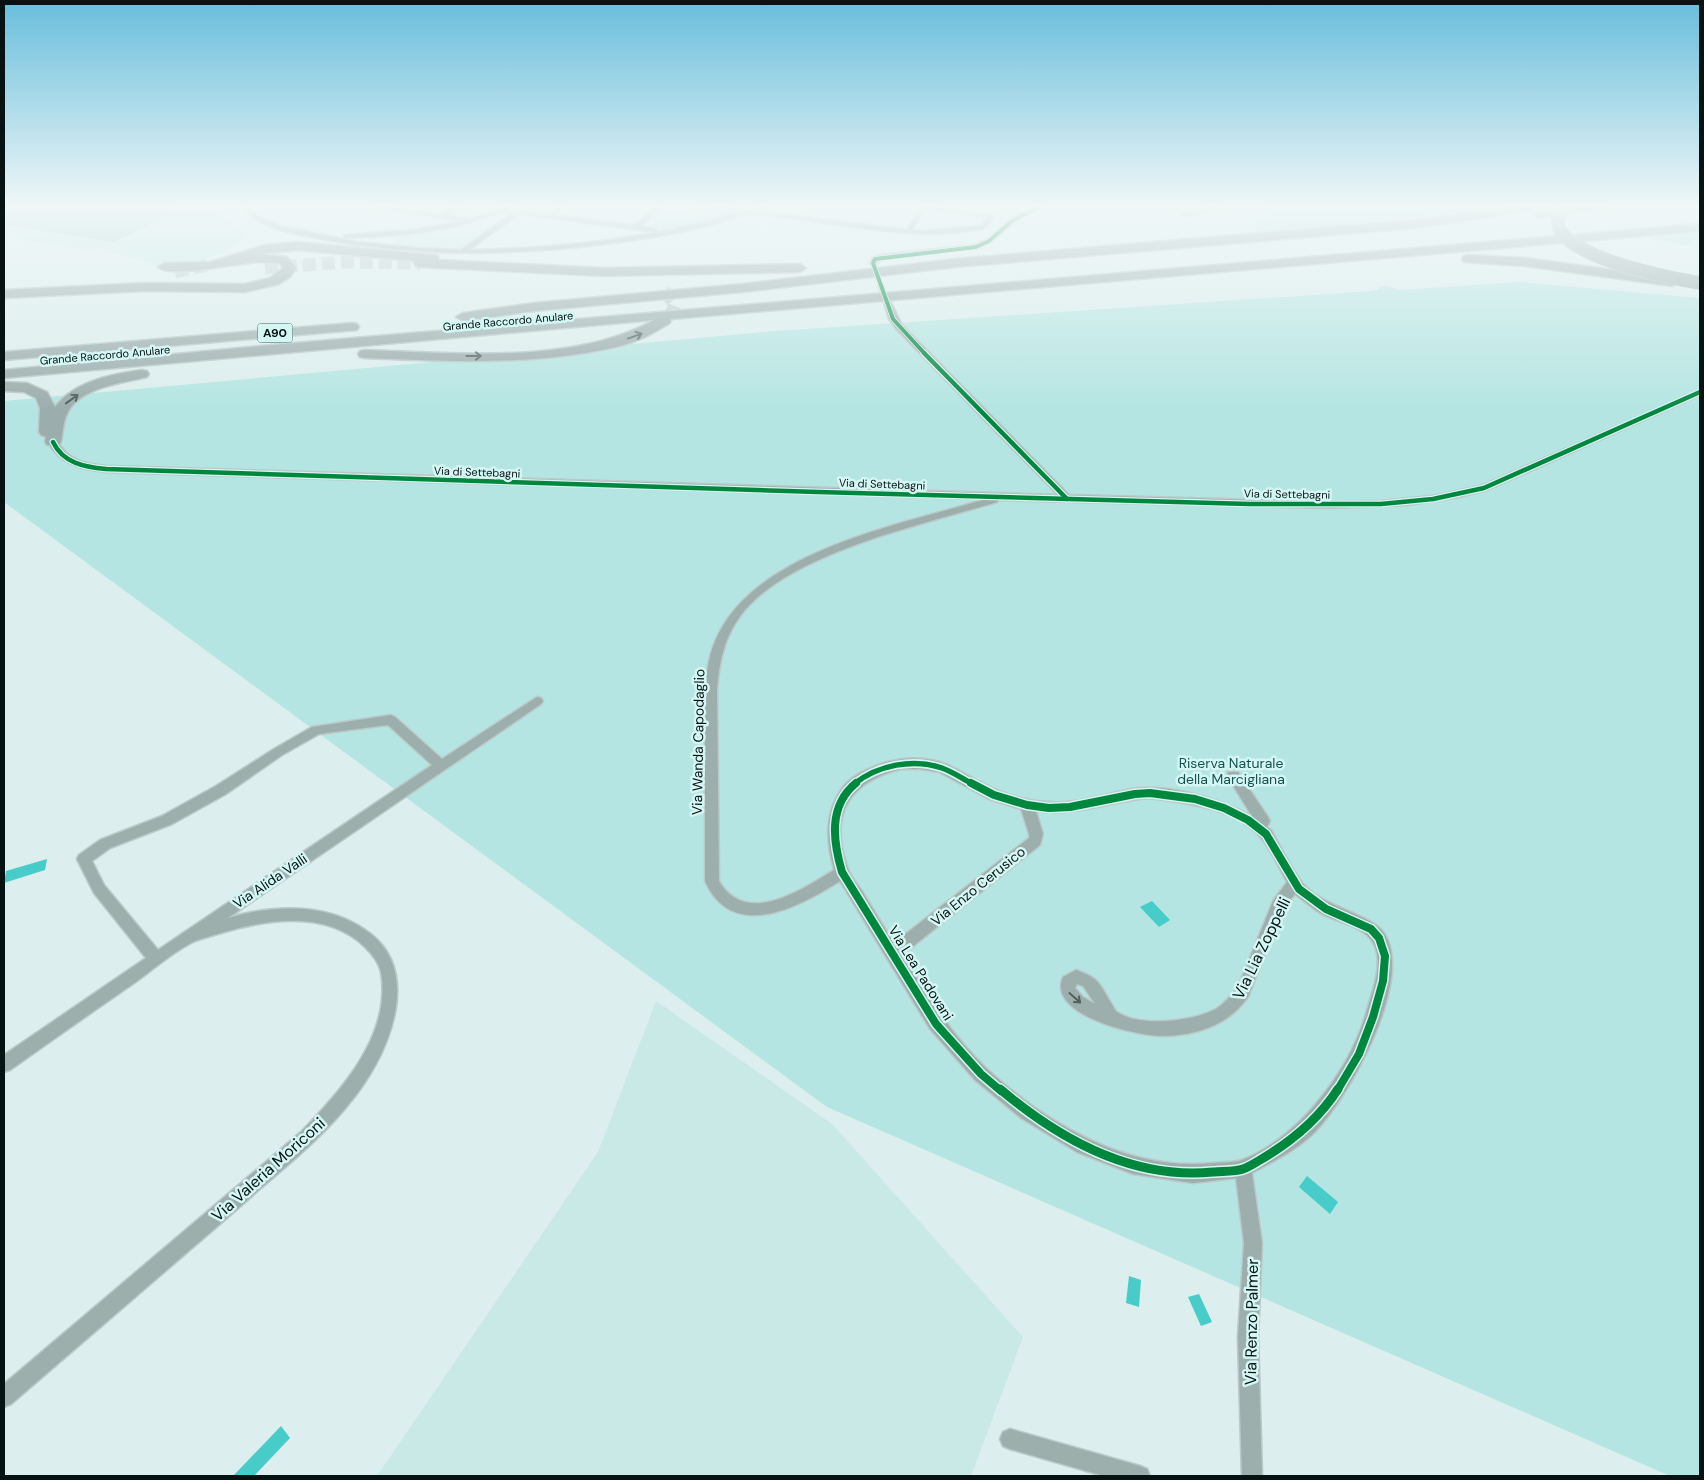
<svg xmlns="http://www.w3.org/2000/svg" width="1704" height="1480" font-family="'DM Sans',sans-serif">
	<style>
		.built { fill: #c9e9e7 }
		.green { fill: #b4e5e2 }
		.water { fill: #48ccc9 }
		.building { fill: #add1cf }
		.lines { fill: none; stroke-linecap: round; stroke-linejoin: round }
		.minor-tunnel { stroke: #bccdcc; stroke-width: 7; stroke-dasharray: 7 4; stroke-linecap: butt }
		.motorway-tunnel { stroke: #bccdcc; stroke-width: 13; stroke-dasharray: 13 6; stroke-linecap: butt }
		.minor-casing { stroke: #bbc9c8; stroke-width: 3 }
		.motorway-casing { stroke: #bbc9c8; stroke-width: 3 }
		.minor { fill: #9cafad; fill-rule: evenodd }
		.motorway { fill: #9badac; fill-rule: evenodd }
		.motorway-bridge-casing { stroke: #bbc9c8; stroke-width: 14; stroke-linecap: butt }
		.motorway-bridge { stroke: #9badac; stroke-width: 13 }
		.cycleway-far4-casing { stroke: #d4f6f4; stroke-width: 5.5 }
		.cycleway-far3-casing { stroke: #d4f6f4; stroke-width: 7 }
		.cycleway-far2-casing { stroke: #d4f6f4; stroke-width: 9 }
		.cycleway-far1-casing { stroke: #d4f6f4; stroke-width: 11 }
		.cycleway-casing { stroke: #d4f6f4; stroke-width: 12 }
		.cycleway-far4 { stroke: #00873e; stroke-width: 4 }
		.cycleway-far3 { stroke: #00873e; stroke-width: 4.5 }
		.cycleway-far2 { stroke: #00873e; stroke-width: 5.5 }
		.cycleway-far1 { stroke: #00873e; stroke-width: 8 }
		.cycleway { stroke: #00873e; stroke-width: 9 }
		.oneway { stroke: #50605f }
		.oneway2 { stroke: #516160 }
		.labels { text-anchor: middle; stroke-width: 5; stroke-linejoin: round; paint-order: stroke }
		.far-street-label { font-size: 11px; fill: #061312; stroke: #d4f6f4 }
		.shield { fill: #d4f6f4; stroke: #445756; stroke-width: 1 }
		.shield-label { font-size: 12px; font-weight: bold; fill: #061312 }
		.street-label { font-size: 14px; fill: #061312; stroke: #d4f6f4 }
		.park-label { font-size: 14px; fill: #155351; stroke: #d4f6f4 }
		.near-street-label { font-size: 16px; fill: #061312; stroke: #d4f6f4 }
	</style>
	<rect width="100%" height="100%" fill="#dceeed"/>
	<g class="built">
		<polygon points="4,204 215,204 220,215 243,230 246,237 237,246 226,252 193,261 162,265 96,248 89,251 20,240 25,237 4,235"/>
		<polygon points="476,223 492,226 461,248 396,245 393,243 393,241 400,237"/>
		<polygon points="656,1001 832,1124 1023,1337 971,1476 377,1476 598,1152"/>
	</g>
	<g class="green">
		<polygon points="1259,204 1523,204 1378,222 1256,232"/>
		<polygon points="720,210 730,216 669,230 647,227 666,212 712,218"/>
		<polygon points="1700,232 1700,239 1693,240 1692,244 1686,245 1652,239 1657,236"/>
		<polygon points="1519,282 1700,298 1700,1476 1670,1476 827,1107 4,502 4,401 776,331 1373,291 1379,289 1378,287 1387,286 1400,290"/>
	</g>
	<g class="water">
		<polygon points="47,859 45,870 4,883 6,871"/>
		<polygon points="1152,901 1170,920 1159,927 1140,907"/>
		<polygon points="1307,1176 1338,1202 1330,1214 1299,1187"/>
		<polygon points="1129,1276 1141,1280 1139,1307 1126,1303"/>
		<polygon points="1199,1294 1212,1322 1201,1326 1188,1297"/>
		<polygon points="281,1426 290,1438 254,1476 233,1476"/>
	</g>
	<polygon class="building" points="12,204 156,204 182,209 114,242 4,225 4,208"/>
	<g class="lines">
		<polyline class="minor-tunnel" points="873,263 886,301"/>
		<g class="motorway-tunnel">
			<polyline points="265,268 346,262 420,263"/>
			<polyline points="175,272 212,264"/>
			<polyline points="664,291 675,304 672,312 665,320"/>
		</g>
		<defs>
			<g id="minor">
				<path d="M 240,204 L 246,204 L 256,215 L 280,226 L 358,242 L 417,248 L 461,250 L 512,213 C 495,211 470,224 453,227 C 417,234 382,237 346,238 L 344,237 L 344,235 L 412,230 L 463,221 L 350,204 L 369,204 L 441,214 L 456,204 L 464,204 L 448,215 L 466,218 L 467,220 L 512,204 L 521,204 L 511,209 L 548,214 L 560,204 L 567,204 L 555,215 L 634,225 L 659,204 L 666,204 L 641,226 L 656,229 L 656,231 L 654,232 L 519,214 L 469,250 L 477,250 C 566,247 654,238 740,212 L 686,204 L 706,204 L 748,210 L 766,204 L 776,204 L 758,211 L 909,230 L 908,228 L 920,207 L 923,205 L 994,216 L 986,227 L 981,229 C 921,241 860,227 800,220 C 784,218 767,214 751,214 C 741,214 730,219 721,222 C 700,228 677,233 655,237 C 543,255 433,260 321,239 C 292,233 258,230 240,204 ZM 925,209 L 987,217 L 982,225 L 978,226 L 921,231 L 912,230 Z"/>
				<polygon points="1039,204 1047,204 1014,222 991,242 978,248 882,259 873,265 870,263 873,258 882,255 974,245 987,240 1010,220"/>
				<path d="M 1214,204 L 1223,204 C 1213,211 1190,220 1179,214 L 1202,209 Z"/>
				<path d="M 883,299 L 889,299 L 902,325 L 1069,495 L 1329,502 L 1381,501 L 1433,496 L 1481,486 L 1700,390 L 1700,395 L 1487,490 L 1459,497 L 1407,505 L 1329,508 L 999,500 L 997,502 C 925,524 787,553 741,615 C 724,637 719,663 717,690 L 719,881 C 746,928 803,889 834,870 C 826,840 824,813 843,787 C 850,778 861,772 871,768 C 893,757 925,755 948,765 C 965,773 981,784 999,791 C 1014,797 1030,801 1047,802 C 1075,805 1105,794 1132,789 C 1170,783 1219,799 1252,816 L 1227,776 L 1228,772 L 1238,772 L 1268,817 L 1270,821 L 1267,827 L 1271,830 C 1281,847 1292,871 1304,885 C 1324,907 1372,915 1384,933 C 1415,979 1349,1097 1315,1132 C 1298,1149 1274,1161 1252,1173 L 1262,1243 L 1258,1337 L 1262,1476 L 1242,1476 L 1238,1337 L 1244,1243 L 1236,1178 L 1193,1183 L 1133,1174 L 1077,1152 L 1021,1118 L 975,1080 L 930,1029 L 840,881 C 799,907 733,943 705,881 C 705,836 705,790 705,745 C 705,717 703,689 709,661 C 732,554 897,526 986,499 L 106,472 C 82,469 60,465 48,442 L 50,440 L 56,440 C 68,460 84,464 106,466 L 1058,495 L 896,329 L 889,319 ZM 901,769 L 921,769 L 939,772 L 989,799 L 1021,809 L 1029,834 L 1029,838 L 894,943 C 883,926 873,909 862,891 C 857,884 851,877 848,869 C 828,816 848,782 901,769 ZM 1150,798 C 1186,803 1237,808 1262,839 C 1272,851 1279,868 1287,882 L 1273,901 L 1238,987 C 1231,996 1225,1003 1216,1009 C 1193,1021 1141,1028 1117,1012 C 1115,1011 1113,1006 1111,1003 C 1099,983 1099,978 1076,970 L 1063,977 C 1046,1015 1137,1036 1162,1036 C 1195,1036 1229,1025 1248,997 L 1284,907 L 1295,894 C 1303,900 1311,907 1320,913 C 1335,922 1362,925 1372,941 C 1385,960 1373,989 1367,1010 C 1358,1043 1341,1073 1319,1100 C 1300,1124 1271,1149 1242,1160 C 1234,1163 1223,1162 1214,1163 C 1129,1172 1048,1125 987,1069 C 951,1035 928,996 902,955 L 1040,845 L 1043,834 L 1036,811 C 1075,817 1111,801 1150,798 ZM 1077,984 L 1083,986 L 1095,1004 L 1083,997 L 1075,988 Z"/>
				<path d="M 537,697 L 541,698 L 543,701 L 541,704 L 228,918 C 275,904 332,902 372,935 C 394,953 400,979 396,1007 C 383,1085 318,1140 261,1188 C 233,1213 205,1237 177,1261 C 122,1309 66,1356 11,1404 L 4,1407 L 4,1384 L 301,1132 C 341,1091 392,1035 381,972 C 379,963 372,954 365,947 C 327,910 267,919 221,933 C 212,936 201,938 193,942 C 173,952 155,968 137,981 C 94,1011 52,1040 10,1070 L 4,1072 L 4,1055 L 146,958 L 94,893 L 77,859 L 79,855 L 100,840 L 162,816 L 216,786 L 274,749 L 312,727 L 391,715 L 395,717 L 442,759 ZM 388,725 L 432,765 L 158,950 L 104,885 L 92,861 L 110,848 L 172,824 L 226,794 L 282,755 L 319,734 Z"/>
				<polygon points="1010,1429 1140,1466 1147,1469 1150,1476 1104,1476 1010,1449 1003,1446 1000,1439 1003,1432"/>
			</g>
			<g id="motorway">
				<polygon points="1528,204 1560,204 1554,207 1415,228 955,267 742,292 534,311 463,321 456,317 463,313 534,303 742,284 955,259 1415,220"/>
				<polygon points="1586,204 1616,204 1610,207 1539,218 1533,215 1539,212"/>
				<path d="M 1700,224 L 1700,231 L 671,319 L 670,323 C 661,328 652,334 643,338 C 626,346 604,350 585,353 C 512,365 438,361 365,358 L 360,357 L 358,354 L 360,351 L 365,350 C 454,353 574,365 654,320 L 4,378 L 4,370 L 272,345 Z"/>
				<path d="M 297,242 L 434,255 L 438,256 L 439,260 L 603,268 L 800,264 L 806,268 L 800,272 L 603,276 L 420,267 L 416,266 L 414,263 L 415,261 L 297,250 L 260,254 L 287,257 L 296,268 L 290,277 L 279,284 L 245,292 L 145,291 L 4,298 L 4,290 L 145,283 L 245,284 L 270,278 L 283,268 L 279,263 C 273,263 266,262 260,262 C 242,262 168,279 158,267 L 164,263 L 210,262 L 265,245 Z"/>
				<polygon points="1468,255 1525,258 1672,278 1678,282 1672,286 1525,266 1464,262 1462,259 1464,256"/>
				<polygon points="352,323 357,324 359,327 357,330 4,360 4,352"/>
				<path d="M 142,370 L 147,371 L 149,374 L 147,377 C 123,383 81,387 68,412 C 63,421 63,432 61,442 L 59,445 L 47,445 L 45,442 L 46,437 L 41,435 L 39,432 L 40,408 L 36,398 L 24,392 L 4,391 L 4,382 L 27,383 L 47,392 L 55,407 C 75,381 112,374 142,370 Z"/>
			</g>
		</defs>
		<use href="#minor" class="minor-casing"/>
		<use href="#motorway" class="motorway-casing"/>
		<use href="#minor" class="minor"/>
		<use href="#motorway" class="motorway"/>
		<defs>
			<path id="motorway-bridge" d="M 1564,209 L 1557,216 C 1558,221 1558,227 1560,231 C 1582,261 1665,277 1700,283"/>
		</defs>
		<use href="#motorway-bridge" class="motorway-bridge-casing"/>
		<use href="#motorway-bridge" class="motorway-bridge"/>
		<defs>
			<polyline id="cycleway-far4" points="925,354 893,319 873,263 875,259 976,247 989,241 1012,221 1044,204"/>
			<g id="cycleway-far3">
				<polyline points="924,353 1067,499"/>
				<path d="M 53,442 C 63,463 84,467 106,469 L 818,492 L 1249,504 L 1381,504 L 1433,499 L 1484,488 L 1700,392"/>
			</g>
			<path id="cycleway-far2" d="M 854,784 C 878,765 913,758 942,768 C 953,772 963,779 973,784"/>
			<g id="cycleway-far1">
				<path d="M 856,783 C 828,806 833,841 842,872 L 936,1024 L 981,1074 L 1001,1091"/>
				<polyline points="971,783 994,795 1027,805 1049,808 1070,807 1135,794 1150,793 1195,799 1224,808 1248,820 1266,834 1299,889 1326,909 1371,929 1379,938 1385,956 1383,981 1373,1017 1359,1054 1337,1091"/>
			</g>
			<path id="cycleway" d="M 1000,1089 C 1059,1139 1133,1180 1213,1172 C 1222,1171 1234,1172 1243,1169 C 1249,1167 1255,1163 1260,1160 C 1291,1142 1318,1120 1338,1089"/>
		</defs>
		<use href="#cycleway-far4" class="cycleway-far4-casing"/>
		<use href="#cycleway-far3" class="cycleway-far3-casing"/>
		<use href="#cycleway-far2" class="cycleway-far2-casing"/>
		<use href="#cycleway-far1" class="cycleway-far1-casing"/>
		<use href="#cycleway" class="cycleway-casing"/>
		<use href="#cycleway-far4" class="cycleway-far4"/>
		<use href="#cycleway-far3" class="cycleway-far3"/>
		<use href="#cycleway-far2" class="cycleway-far2"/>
		<use href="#cycleway-far1" class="cycleway-far1"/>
		<use href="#cycleway" class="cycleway"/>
	</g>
	<defs><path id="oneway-shaft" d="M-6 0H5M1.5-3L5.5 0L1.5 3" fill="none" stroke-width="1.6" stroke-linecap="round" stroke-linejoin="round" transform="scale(1.25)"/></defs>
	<g class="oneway">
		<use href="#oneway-shaft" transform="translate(635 336) rotate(-20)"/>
		<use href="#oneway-shaft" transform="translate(474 356)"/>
		<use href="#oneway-shaft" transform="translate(72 399) rotate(-36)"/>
	</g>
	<use class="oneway2" href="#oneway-shaft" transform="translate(1075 998) rotate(41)"/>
	<linearGradient id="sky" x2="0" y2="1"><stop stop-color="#68bedc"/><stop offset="0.5" stop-color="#eff7f7"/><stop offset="1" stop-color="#eff7f7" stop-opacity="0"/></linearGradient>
	<rect width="1704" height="411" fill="url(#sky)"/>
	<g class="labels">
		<g class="far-street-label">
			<text transform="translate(508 321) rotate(-5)" y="4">Grande Raccordo Anulare</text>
			<text transform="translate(105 355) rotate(-5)" y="4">Grande Raccordo Anulare</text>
			<text transform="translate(477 472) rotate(2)" y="4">Via di Settebagni</text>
			<text transform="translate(882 484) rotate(2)" y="4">Via di Settebagni</text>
			<text transform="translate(1287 494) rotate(1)" y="4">Via di Settebagni</text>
		</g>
		<rect class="shield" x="257.5" y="323.5" width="35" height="19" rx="4"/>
		<g class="shield-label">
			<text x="275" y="337">A90</text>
		</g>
		<g class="street-label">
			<text transform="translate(698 742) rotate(-89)" y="5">Via Wanda Capodaglio</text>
			<text transform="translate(270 881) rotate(-34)" y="5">Via Alida Valli</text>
			<text transform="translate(978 886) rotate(-39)" y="5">Via Enzo Cerusico</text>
			<text transform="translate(921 973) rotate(58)" y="5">Via Lea Padovani</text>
		</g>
		<g class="park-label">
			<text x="1231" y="768">Riserva Naturale<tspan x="1231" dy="16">della Marcigliana</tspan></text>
		</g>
		<g class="near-street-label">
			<text transform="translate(1261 948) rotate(-64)" y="6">Via Lia Zoppelli</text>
			<text transform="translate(268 1169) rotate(-42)" y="6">Via Valeria Moriconi</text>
			<text transform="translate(1251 1322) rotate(-89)" y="6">Via Renzo Palmer</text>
		</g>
	</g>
	<rect width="1704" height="1480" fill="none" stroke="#061312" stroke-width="10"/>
</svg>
